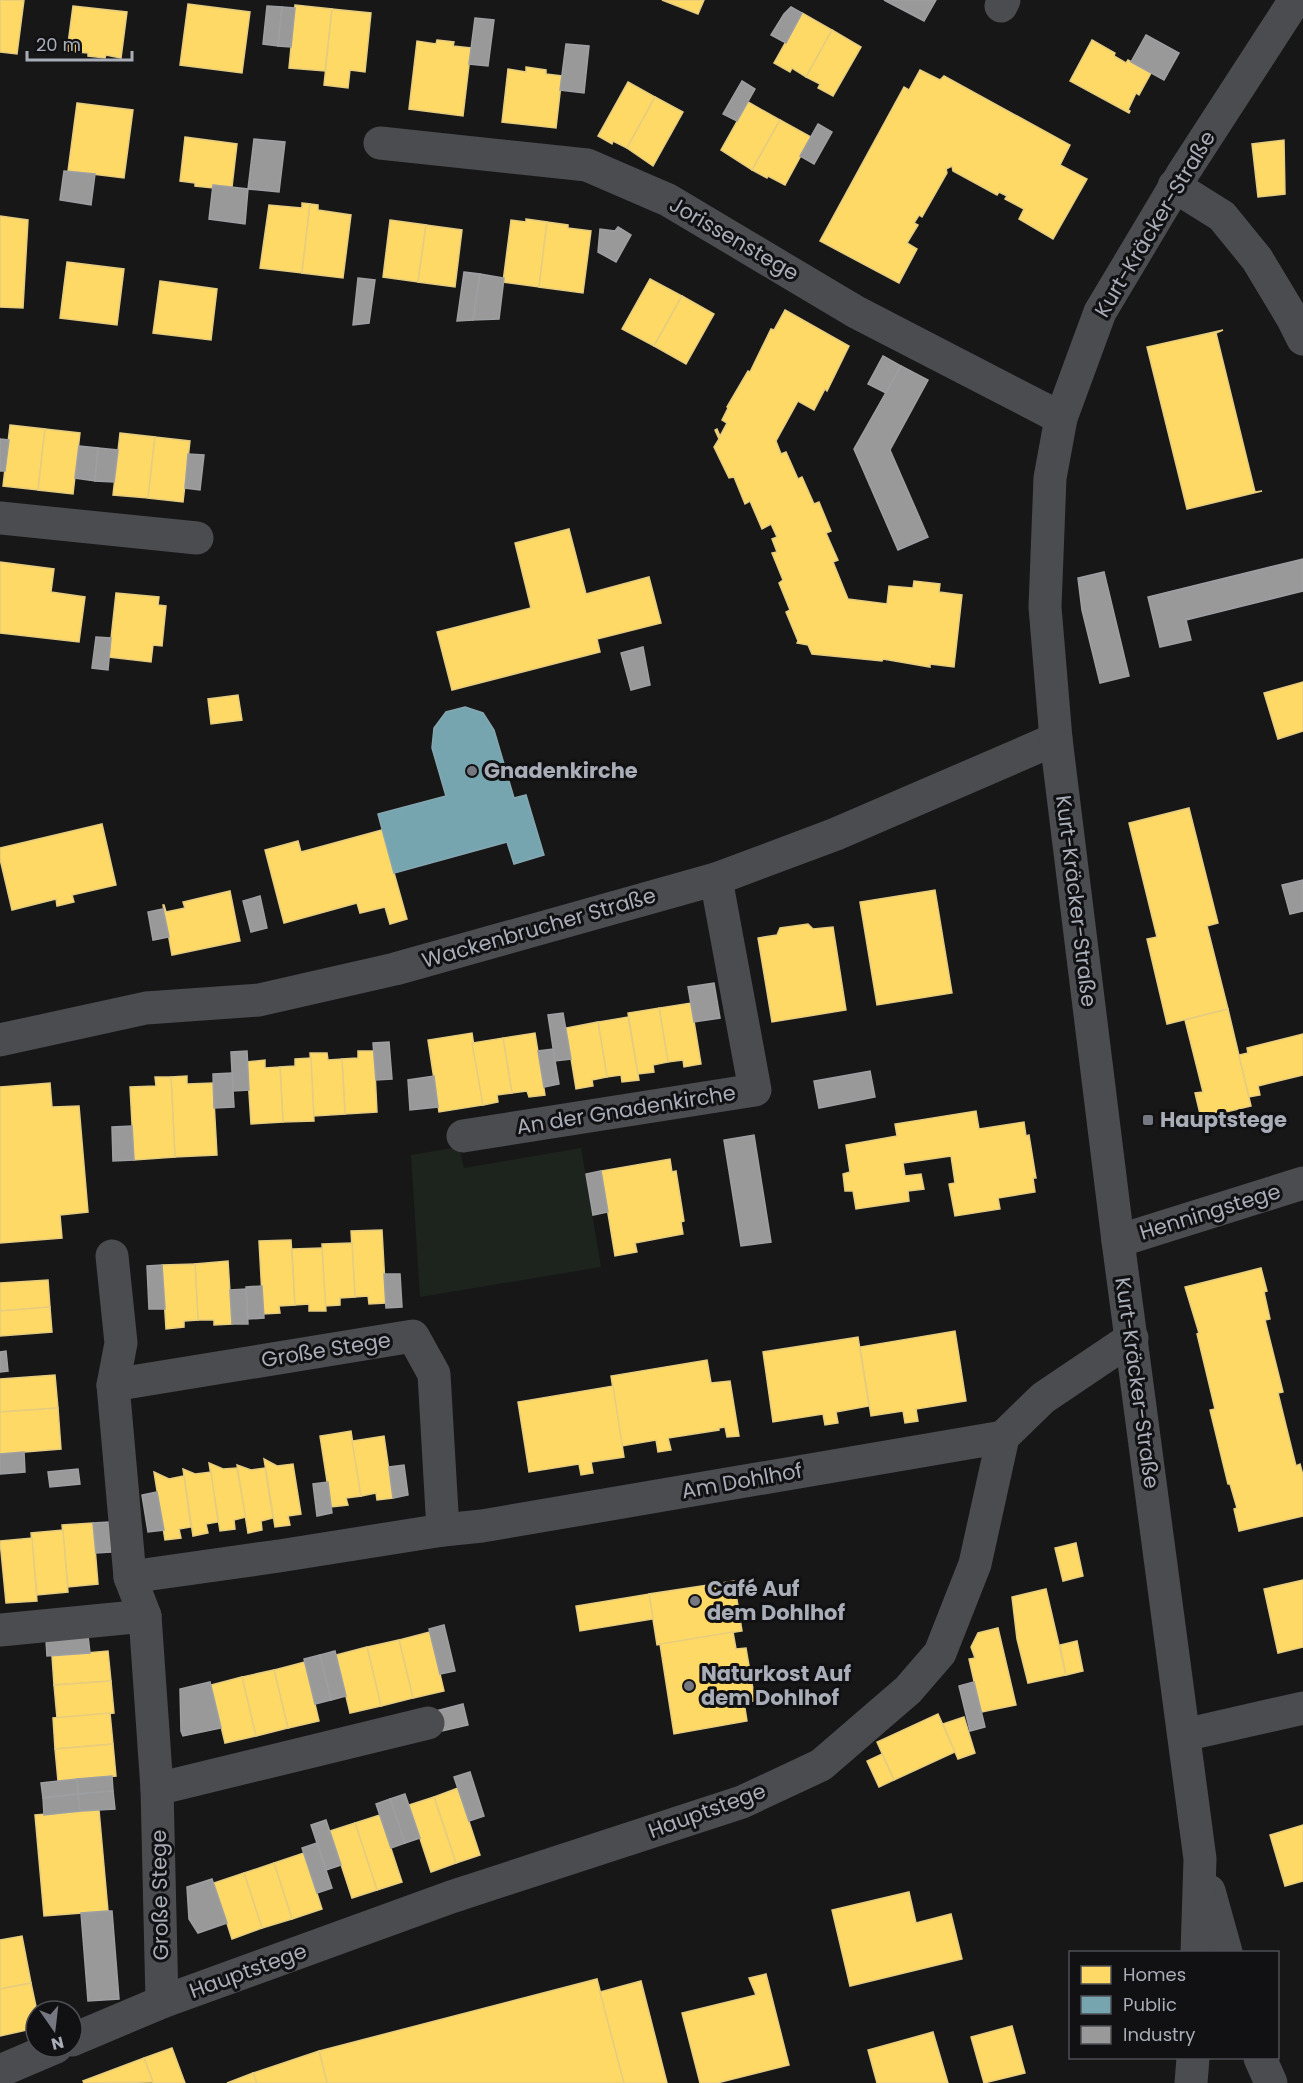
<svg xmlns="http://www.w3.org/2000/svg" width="1303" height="2083" font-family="Poppins,sans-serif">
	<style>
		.green { fill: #1d241e }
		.homes { fill: #ffd966; stroke: #e5cc7f; stroke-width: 1.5 }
		.public { fill: #76a5af; stroke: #85a7b2; stroke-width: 1.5 }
		.industry { fill: #999; stroke: #9e9fa2; stroke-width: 1.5 }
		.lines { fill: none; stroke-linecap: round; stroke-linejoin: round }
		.minor { stroke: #4b4c50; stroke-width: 33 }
		.poi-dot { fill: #757880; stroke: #111113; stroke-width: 2 }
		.labels { text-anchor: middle; stroke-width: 6; stroke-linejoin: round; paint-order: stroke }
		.street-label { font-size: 21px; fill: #a8adb8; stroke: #111113 }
		.poi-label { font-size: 21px; font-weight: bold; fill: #a8adb8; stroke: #111113; text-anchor: start }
	</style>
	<rect width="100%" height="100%" fill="#171717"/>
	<polygon class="green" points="459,1147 464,1168 581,1148 601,1267 420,1297 411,1155"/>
	<g class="homes">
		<polygon points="0,0 24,0 17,54 0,52"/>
		<polygon points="662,0 704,0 698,14"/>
		<polygon points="188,4 250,12 242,73 180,65"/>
		<polygon points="295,5 332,9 325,71 289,68"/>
		<polygon points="73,6 127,12 121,58 106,55 105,58 88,56 88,53 67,51"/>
		<polygon points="332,9 371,13 365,72 350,70 348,88 324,85"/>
		<polygon points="802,13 832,30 806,77 792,68 790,72 774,63"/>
		<polygon points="832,30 861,47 833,96 818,88 820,84 806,77"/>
		<polygon points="437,40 454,42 453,46 471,48 463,116 409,109 417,41 436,44"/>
		<polygon points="1092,40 1115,53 1114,56 1126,63 1128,60 1151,73 1139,95 1136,93 1128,110 1130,111 1129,113 1070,81"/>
		<polygon points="526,67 546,70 546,74 562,76 556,128 502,122 508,69 526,72"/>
		<polygon points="920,70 940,80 944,76 1070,145 1060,165 1087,179 1053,239 1019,219 1024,209 1005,199 1007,196 999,192 997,195 953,171 952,166 946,169 947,173 922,217 919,215 914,223 918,225 907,243 917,249 899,283 820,241 904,87 909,90"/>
		<polygon points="628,82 655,97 627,148 613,141 612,144 598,136"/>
		<polygon points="655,97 683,112 653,166 627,148"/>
		<polygon points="748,102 780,120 752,170 721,150"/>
		<polygon points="77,103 133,110 124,178 68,171"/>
		<polygon points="780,120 811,137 785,185 768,176 767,178 752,170"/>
		<polygon points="185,137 237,144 232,187 213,185 213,188 195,186 195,183 180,181"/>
		<polygon points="1284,140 1285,194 1258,197 1252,144"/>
		<polygon points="302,203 310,204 302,273 260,268 269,205 302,208"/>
		<polygon points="310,204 318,205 318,210 351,215 343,278 302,273"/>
		<polygon points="0,216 28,220 23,308 0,307"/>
		<polygon points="526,219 547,222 539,287 503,282 511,220 526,222"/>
		<polygon points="390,220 426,225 418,282 383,277"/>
		<polygon points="547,222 568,225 568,228 591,231 583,293 539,287"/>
		<polygon points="426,225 462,230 455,287 418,282"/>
		<polygon points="67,262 124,269 117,325 60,318"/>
		<polygon points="650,279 682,296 654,346 622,329"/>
		<polygon points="160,281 217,289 211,340 153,333"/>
		<polygon points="682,296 714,314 686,364 654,346"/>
		<polygon points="785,310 849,346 827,391 825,389 814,410 798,401 776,441 781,454 786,452 798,479 802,477 814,504 819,502 831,531 826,533 838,560 833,562 848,599 887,604 889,586 913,588 914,581 940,584 939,592 962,595 954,667 930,664 930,667 883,659 882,661 812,654 808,645 797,643 798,641 786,612 790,610 779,583 783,580 772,553 777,552 772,539 777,537 771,524 762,529 750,501 745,504 734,477 729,478 714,447 719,439 715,430 717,429 720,436 727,423 722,420 728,408 727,407 748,371 750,372 771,329 774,330"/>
		<polygon points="1223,330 1216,333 1255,492 1262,491 1187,509 1147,347"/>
		<polygon points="10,425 45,429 38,490 3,486"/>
		<polygon points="45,429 80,433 73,494 38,490"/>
		<polygon points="120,433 155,437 148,498 113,495"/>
		<polygon points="155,437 190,441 183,502 148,498"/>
		<polygon points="569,529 586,594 649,577 661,623 597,639 600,652 452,690 437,632 531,608 515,543"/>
		<polygon points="0,562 54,569 51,592 85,597 79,642 0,633"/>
		<polygon points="116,593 159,597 158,605 166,606 162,646 153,645 151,662 109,657"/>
		<polygon points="1303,682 1303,731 1278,739 1264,693"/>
		<polygon points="238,695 242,720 211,724 208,699"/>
		<polygon points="1189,808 1218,923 1207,926 1228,1009 1167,1024 1147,939 1157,937 1129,823"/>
		<polygon points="102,824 116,885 72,895 74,902 57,906 56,899 12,910 0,859 0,848"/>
		<polygon points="382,830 407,919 390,924 385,907 360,913 357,903 284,923 265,850 298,841 301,852"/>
		<polygon points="935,890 952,993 877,1005 860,902"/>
		<polygon points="230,891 240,941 172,955 163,905 164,905 166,912 185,908 183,902"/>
		<polygon points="808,924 813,929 833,927 846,1010 772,1022 758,938 777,935 780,928"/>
		<polygon points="691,1003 701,1064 684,1067 683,1060 668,1062 659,1008"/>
		<polygon points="659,1008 668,1062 653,1065 654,1072 638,1074 628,1013"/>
		<polygon points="1228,1009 1251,1106 1201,1118 1195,1093 1203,1092 1185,1020"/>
		<polygon points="628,1017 639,1080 622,1082 621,1075 607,1077 598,1022"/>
		<polygon points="598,1022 607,1077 592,1080 593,1086 576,1089 566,1028"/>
		<polygon points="472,1033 483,1105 439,1112 428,1040"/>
		<polygon points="535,1033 545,1095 529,1097 527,1091 512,1093 503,1038"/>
		<polygon points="1303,1034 1303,1075 1258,1086 1260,1095 1249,1097 1239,1055 1248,1053 1247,1048"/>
		<polygon points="503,1038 512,1093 497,1095 498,1102 483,1105 472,1043"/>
		<polygon points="358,1051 374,1051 377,1112 345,1114 342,1059 358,1058"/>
		<polygon points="310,1053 327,1053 328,1060 342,1059 345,1114 314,1116"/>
		<polygon points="311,1058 314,1121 283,1122 280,1067 295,1066 295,1059"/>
		<polygon points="265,1060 265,1068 280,1067 283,1122 251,1124 247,1062"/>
		<polygon points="187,1076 187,1084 213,1083 217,1155 175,1157 171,1077"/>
		<polygon points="155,1077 171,1077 175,1157 134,1160 130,1087 156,1086"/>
		<polygon points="50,1083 52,1107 79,1106 88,1212 60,1215 62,1238 0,1243 0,1087"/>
		<polygon points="976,1111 979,1129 1024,1122 1026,1136 1029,1135 1036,1178 1033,1178 1035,1192 998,1198 1000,1209 955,1216 949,1184 955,1183 951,1156 903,1163 905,1176 921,1174 924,1189 908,1191 909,1201 856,1209 853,1191 845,1191 843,1174 850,1172 846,1145 897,1136 895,1124"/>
		<polygon points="670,1159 672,1172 676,1171 684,1221 681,1222 683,1234 635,1243 637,1252 615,1256 601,1171"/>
		<polygon points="382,1230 386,1303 369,1304 368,1296 355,1297 351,1231"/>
		<polygon points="291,1240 295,1305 279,1306 280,1313 263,1314 259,1241"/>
		<polygon points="352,1243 355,1297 340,1298 340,1305 325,1306 322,1244"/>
		<polygon points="322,1248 326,1311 309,1311 309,1304 295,1305 292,1249"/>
		<polygon points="228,1261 232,1324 214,1325 214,1320 198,1320 195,1264"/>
		<polygon points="195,1264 198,1320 184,1321 184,1327 166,1329 162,1265"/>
		<polygon points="1261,1268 1267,1291 1264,1292 1270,1319 1265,1320 1283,1392 1278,1393 1296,1466 1300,1464 1303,1475 1303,1516 1239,1531 1234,1509 1237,1508 1230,1484 1228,1484 1210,1410 1215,1409 1197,1334 1199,1333 1185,1287"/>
		<polygon points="48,1280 50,1307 0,1311 0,1283"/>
		<polygon points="50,1307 52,1332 0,1336 0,1311"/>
		<polygon points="955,1331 966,1401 916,1409 918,1421 905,1423 903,1411 871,1416 860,1347"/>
		<polygon points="858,1337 869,1406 836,1412 838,1423 825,1425 823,1414 773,1422 763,1352"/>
		<polygon points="707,1360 711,1383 730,1381 739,1436 727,1437 725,1427 719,1428 719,1430 668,1438 671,1450 658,1452 656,1440 622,1446 611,1376"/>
		<polygon points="55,1375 58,1408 0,1412 0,1379"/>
		<polygon points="613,1386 624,1457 591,1462 593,1473 581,1475 579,1464 529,1472 518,1402"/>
		<polygon points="58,1408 61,1449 0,1454 0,1412"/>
		<polygon points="351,1431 361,1496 346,1498 348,1505 331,1507 320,1436"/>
		<polygon points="384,1436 393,1498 377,1500 376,1493 361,1496 352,1441"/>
		<polygon points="264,1459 277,1466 293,1464 301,1514 288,1516 290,1525 275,1527"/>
		<polygon points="209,1463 223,1469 237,1468 246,1517 234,1520 235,1529 220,1531"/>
		<polygon points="237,1465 251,1470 265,1468 273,1518 261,1521 262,1530 248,1533"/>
		<polygon points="183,1469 195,1474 211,1472 218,1522 206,1524 208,1533 193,1536"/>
		<polygon points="154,1472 169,1479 184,1476 191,1527 179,1529 181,1538 165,1540"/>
		<polygon points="93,1523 98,1584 68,1587 62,1525"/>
		<polygon points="63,1530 68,1592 37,1595 31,1533"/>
		<polygon points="32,1538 37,1601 6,1603 0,1541"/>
		<polygon points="1076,1543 1083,1576 1063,1581 1055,1548"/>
		<polygon points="1303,1580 1303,1647 1278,1653 1264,1589"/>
		<polygon points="734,1581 742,1631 657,1645 649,1594"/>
		<polygon points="1046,1589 1066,1675 1028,1683 1017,1639 1012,1597"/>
		<polygon points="649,1594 653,1619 580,1631 576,1606"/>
		<polygon points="998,1628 1016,1705 981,1712 969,1659 975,1658 971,1647 978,1633"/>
		<polygon points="430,1632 444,1691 413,1698 399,1640"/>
		<polygon points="733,1632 736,1649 746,1648 755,1701 744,1702 747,1721 674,1734 660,1644"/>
		<polygon points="399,1640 413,1698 381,1706 367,1647"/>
		<polygon points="1077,1641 1083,1671 1066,1675 1060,1645"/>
		<polygon points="367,1647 381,1706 350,1713 336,1655"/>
		<polygon points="108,1651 111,1681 54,1685 52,1656"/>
		<polygon points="305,1662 319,1721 288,1728 274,1670"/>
		<polygon points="274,1670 288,1728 256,1736 242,1677"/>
		<polygon points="242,1677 256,1736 225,1743 211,1685"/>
		<polygon points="111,1681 114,1713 57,1718 54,1685"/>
		<polygon points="110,1713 113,1744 55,1749 53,1718"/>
		<polygon points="938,1714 955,1752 894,1780 877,1742"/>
		<polygon points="964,1717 975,1753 958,1759 943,1724"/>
		<polygon points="113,1744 116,1776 58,1781 55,1749"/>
		<polygon points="882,1754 894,1780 879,1787 867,1761"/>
		<polygon points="458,1788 480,1855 456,1863 434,1797"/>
		<polygon points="434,1797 456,1863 431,1872 409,1805"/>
		<polygon points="99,1810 108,1911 44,1916 35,1815"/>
		<polygon points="380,1815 402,1882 377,1890 355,1823"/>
		<polygon points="355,1823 377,1890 352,1898 330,1831"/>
		<polygon points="1303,1825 1303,1881 1285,1886 1270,1835"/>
		<polygon points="304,1853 322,1909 292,1919 274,1863"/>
		<polygon points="274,1863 292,1919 262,1928 244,1873"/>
		<polygon points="244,1873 262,1928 232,1939 214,1883"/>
		<polygon points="909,1892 916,1923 951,1914 962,1959 850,1986 832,1910"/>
		<polygon points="22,1936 31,1983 0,1989 0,1940"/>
		<polygon points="766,1974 789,2065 717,2083 700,2083 682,2013 756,1995 749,1978"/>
		<polygon points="597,1979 624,2083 327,2083 319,2051"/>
		<polygon points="641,1981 667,2083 624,2083 600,1992"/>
		<polygon points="31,1983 37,2011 36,2028 0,2036 0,1989"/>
		<polygon points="1012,2026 1025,2073 984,2083 971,2037"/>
		<polygon points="933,2032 948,2083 877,2083 868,2050"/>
		<polygon points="172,2048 185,2083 153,2083 144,2058"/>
		<polygon points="319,2051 327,2083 257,2083 253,2073"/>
		<polygon points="144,2058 153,2082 84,2083 83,2081"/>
		<polygon points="253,2073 257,2083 227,2083"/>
	</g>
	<polygon class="public" points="465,707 483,713 494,730 514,798 526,795 544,855 514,864 507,842 394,873 378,814 446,796 432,748 434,728 446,712"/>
	<g class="industry">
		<polygon points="884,0 936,0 924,21"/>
		<polygon points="267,6 282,7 278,46 263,44"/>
		<polygon points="282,7 295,8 291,47 278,46"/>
		<polygon points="791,7 802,13 786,43 771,35 784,14"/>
		<polygon points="475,18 494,20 488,66 469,64"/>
		<polygon points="1146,35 1179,53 1164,80 1131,62"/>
		<polygon points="566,44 589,46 584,93 560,90"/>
		<polygon points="742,81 755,89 737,121 723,114"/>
		<polygon points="818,124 832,132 814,164 800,156"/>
		<polygon points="254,139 285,142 279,192 248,189"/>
		<polygon points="64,171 95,174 91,205 60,200"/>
		<polygon points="213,185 248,189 245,224 209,219"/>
		<polygon points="618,227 631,235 616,262 598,252 600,229 615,231"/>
		<polygon points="464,272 480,274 473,320 457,321"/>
		<polygon points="480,274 504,278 499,319 473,320"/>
		<polygon points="358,278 375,280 369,323 353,325"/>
		<polygon points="883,356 901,366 886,393 868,384"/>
		<polygon points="901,366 928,380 890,450 928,537 898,550 854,449"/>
		<polygon points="0,439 9,440 5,471 0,471"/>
		<polygon points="79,446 98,448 95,481 75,478"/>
		<polygon points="98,448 118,450 114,482 95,481"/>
		<polygon points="188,454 204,455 200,490 185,488"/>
		<polygon points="1303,559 1303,591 1186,620 1191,640 1160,647 1148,597"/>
		<polygon points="1104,572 1129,676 1100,683 1082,610 1078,578"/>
		<polygon points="96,637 111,638 108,670 92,668"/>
		<polygon points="643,647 650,685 631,690 621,653"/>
		<polygon points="1303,880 1303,911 1290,914 1282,885"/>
		<polygon points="260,896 267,928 251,932 243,901"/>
		<polygon points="163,909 169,937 153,940 148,912"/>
		<polygon points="714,983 720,1018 694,1022 688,987"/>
		<polygon points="563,1013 571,1059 555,1061 548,1015"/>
		<polygon points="389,1042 392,1079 376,1080 373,1043"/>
		<polygon points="553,1049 559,1084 544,1087 538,1051"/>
		<polygon points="247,1051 249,1090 233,1091 231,1052"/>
		<polygon points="870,1071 875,1097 819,1108 814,1081"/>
		<polygon points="232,1073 234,1107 214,1108 213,1074"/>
		<polygon points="434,1076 438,1107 410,1110 408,1080"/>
		<polygon points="132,1126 134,1160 113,1161 112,1127"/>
		<polygon points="754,1135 771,1242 741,1246 724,1140"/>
		<polygon points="601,1171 608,1212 593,1215 586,1174"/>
		<polygon points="162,1265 165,1309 149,1309 147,1266"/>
		<polygon points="384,1274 400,1274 402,1307 386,1308"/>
		<polygon points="262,1286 264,1318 248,1319 246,1287"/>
		<polygon points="246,1289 248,1324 232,1324 230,1290"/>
		<polygon points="6,1351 8,1371 0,1372 0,1352"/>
		<polygon points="24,1452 25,1472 0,1474 0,1454"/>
		<polygon points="404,1465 408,1495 393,1498 389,1467"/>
		<polygon points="78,1469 80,1484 50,1487 48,1472"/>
		<polygon points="328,1482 332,1513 317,1516 313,1484"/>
		<polygon points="157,1492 164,1530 148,1532 142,1495"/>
		<polygon points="109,1522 111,1552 96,1553 93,1523"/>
		<polygon points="444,1625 455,1671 440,1674 429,1629"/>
		<polygon points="88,1636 90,1653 47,1656 46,1640"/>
		<polygon points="335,1651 346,1696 331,1700 320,1655"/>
		<polygon points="320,1655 331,1700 315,1704 304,1659"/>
		<polygon points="210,1682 221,1728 183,1736 181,1731 180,1689"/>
		<polygon points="974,1682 985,1727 970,1731 959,1686"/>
		<polygon points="463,1704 468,1725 437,1732 432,1712"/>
		<polygon points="470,1772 484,1816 469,1821 454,1777"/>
		<polygon points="112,1776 113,1791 78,1794 77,1779"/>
		<polygon points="77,1779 78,1794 43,1798 41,1783"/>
		<polygon points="113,1791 115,1809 80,1811 78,1794"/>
		<polygon points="78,1794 80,1811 44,1815 43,1798"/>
		<polygon points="405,1794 420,1838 405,1843 390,1799"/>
		<polygon points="390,1799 405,1843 391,1848 376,1804"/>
		<polygon points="326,1820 341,1865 326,1870 311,1825"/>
		<polygon points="317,1843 332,1888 317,1893 302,1848"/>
		<polygon points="212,1879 227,1923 198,1933 189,1919 187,1887"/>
		<polygon points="108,1911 112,1911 119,1999 88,2001 81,1913"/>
	</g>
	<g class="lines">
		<g class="minor">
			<polyline points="1001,6 1004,0"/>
			<polyline points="380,143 587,165 668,200 856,312 1061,418"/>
			<polyline points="1174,186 1222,216 1257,259 1293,319 1303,339"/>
			<polyline points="0,518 197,538"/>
			<polyline points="0,1040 146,1008 259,1000 395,969 716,879 836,834 1056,739"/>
			<polyline points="463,1136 755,1090 716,879"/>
			<polyline points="1118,1241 1303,1183"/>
			<polyline points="112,1256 121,1343 113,1385 130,1577 145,1616 157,1789 162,2002"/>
			<polyline points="113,1385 413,1336 434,1374 443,1530"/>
			<polyline points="130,1577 279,1556 443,1530 482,1526 1003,1437"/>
			<polyline points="0,1630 145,1616"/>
			<polyline points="1184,1735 1303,1708"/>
			<polyline points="157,1789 428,1723"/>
			<polyline points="1209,1891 1226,1952"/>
			<polyline points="1197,1952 1200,1859 1118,1241 1056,739 1045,607 1050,478 1061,418 1100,312 1183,173 1295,0"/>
			<polyline points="72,2040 162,2002 451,1897 742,1802 821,1765 908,1690 940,1653 975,1564 1003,1437 1043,1398 1132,1338"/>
			<polyline points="1260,2058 1271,2083"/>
			<polyline points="0,2071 56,2047"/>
			<polyline points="1191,2083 1193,2058"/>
		</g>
	</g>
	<g class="poi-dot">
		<circle cx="472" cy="771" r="6"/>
		<rect x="1142" y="1114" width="12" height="12" rx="3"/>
		<circle cx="695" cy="1601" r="6"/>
		<circle cx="689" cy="1686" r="6"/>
	</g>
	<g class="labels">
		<g class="street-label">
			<text transform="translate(1155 224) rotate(-59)" y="7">Kurt-Kräcker-Straße</text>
			<text transform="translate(734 239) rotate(30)" y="7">Jorissenstege</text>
			<text transform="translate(1076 901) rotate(83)" y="7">Kurt-Kräcker-Straße</text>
			<text transform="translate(539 928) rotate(-16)" y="7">Wackenbrucher Straße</text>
			<text transform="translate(626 1110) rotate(-9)" y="7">An der Gnadenkirche</text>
			<text transform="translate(1210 1212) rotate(-17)" y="7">Henningstege</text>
			<text transform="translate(326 1350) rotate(-9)" y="7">Große Stege</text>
			<text transform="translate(1137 1383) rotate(82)" y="7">Kurt-Kräcker-Straße</text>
			<text transform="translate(742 1481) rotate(-10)" y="7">Am Dohlhof</text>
			<text transform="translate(707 1811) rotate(-20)" y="7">Hauptstege</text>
			<text transform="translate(160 1895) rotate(-91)" y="7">Große Stege</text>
			<text transform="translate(248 1971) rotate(-20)" y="7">Hauptstege</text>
		</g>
		<g class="poi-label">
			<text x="484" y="778">Gnadenkirche</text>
			<text x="1160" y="1127">Hauptstege</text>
			<text x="707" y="1596">Café Auf<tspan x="707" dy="24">dem Dohlhof</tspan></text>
			<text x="701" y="1681">Naturkost Auf<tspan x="701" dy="24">dem Dohlhof</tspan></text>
		</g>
	</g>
	<rect x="1069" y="1951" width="210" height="108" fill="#111113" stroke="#4d4f55" stroke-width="1.5"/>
	<rect x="1081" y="1966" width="30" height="18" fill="#ffd966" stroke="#4d4f55" stroke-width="1.5"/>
	<text x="1123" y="1981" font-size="18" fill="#a8adb8">Homes</text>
	<rect x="1081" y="1996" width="30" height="18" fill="#76a5af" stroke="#4d4f55" stroke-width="1.5"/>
	<text x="1123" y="2011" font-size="18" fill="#a8adb8">Public</text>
	<rect x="1081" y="2026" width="30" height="18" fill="#999999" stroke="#4d4f55" stroke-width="1.5"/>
	<text x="1123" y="2041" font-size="18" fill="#a8adb8">Industry</text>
	<g transform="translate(54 2029) rotate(166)"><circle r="28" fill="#111113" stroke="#4d4f55" stroke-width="1.5"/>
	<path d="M0-4.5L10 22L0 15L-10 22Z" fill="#757880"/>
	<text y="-9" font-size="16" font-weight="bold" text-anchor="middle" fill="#a8adb8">N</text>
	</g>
	<path d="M27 51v9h105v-9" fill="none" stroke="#a8adb8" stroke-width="3"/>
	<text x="36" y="51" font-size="18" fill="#a8adb8" stroke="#111113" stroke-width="4.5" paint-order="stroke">20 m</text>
</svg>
